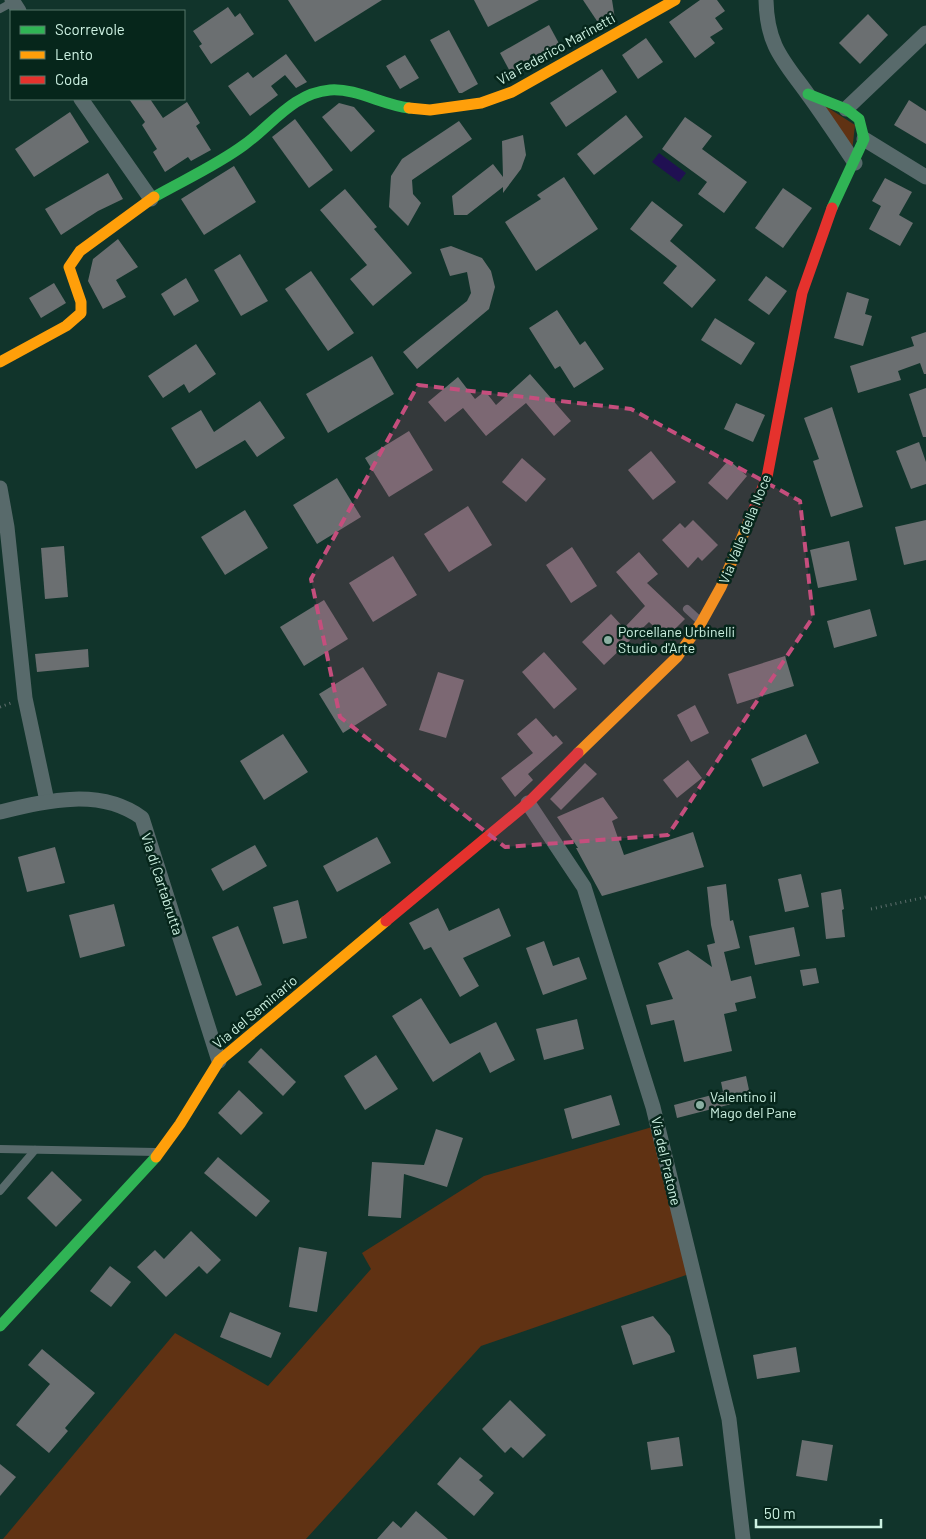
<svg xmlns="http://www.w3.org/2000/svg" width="926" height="1539" font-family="Barlow,sans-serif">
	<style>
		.green { fill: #603213 }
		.water { fill: #201052 }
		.building { fill: #6b6f71 }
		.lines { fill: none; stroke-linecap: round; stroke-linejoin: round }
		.path { stroke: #5e6e6d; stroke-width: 3; stroke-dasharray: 1 4; stroke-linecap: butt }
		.lane { stroke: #586a6b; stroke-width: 8 }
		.street { stroke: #586a6b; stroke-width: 15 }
		.fast { stroke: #30b455; stroke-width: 11 }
		.slow { stroke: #ff9f0a; stroke-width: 11 }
		.jam { stroke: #e5322d; stroke-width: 11 }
		.marked { fill: #c54e7d; fill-opacity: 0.2; stroke: #c54e7d; stroke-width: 4; stroke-dasharray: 10 6; stroke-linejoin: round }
		.poi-dot { fill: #8bafa2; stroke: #06261b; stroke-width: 2 }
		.labels { text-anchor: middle; stroke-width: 5; stroke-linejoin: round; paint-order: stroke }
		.street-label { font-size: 14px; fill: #cdf1e2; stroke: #06261b }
		.poi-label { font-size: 14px; fill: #cdf1e2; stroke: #06261b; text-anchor: start }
	</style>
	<rect width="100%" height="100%" fill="#11342b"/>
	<g class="green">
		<polygon points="822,104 855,125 852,152"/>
		<polygon points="659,1125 692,1273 481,1346 306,1539 3,1539 175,1333 268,1386 371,1269 362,1253 484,1176"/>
	</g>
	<polygon class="water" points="659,153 686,173 679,182 652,162"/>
	<g class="building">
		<polygon points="288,0 382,0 315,42"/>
		<polygon points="474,0 539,0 488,27"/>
		<polygon points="583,0 612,0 615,19 597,21"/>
		<polygon points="700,0 717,0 725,11 715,18 723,29 710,37 715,43 695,58 669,22"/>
		<polygon points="228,7 235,17 240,13 254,34 211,64 199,46 202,44 193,31"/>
		<polygon points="868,14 888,35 860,64 839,43"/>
		<polygon points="549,25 562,49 513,77 500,53"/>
		<polygon points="449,30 478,84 462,93 459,93 430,40"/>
		<polygon points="646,38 663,62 638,79 622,55"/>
		<polygon points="286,54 307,82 296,88 285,75 271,86 278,95 250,116 228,86 248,72 253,78"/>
		<polygon points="405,55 419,78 400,89 386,66"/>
		<polygon points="602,69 617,92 566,127 550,103"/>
		<polygon points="129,99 150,99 163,118 187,102 200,123 196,126 211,150 191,161 188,157 165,172 153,152 157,149 142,125 145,122"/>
		<polygon points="909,100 926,111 926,144 894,125"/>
		<polygon points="339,103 354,107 375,131 351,152 322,117"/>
		<polygon points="70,112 89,142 34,177 15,149"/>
		<polygon points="626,115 643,137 594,175 577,154"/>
		<polygon points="685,117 712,136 702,149 747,182 724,213 698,194 707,182 662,149"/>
		<polygon points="295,119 333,170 309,188 272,137"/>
		<polygon points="459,121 472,139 412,180 413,194 421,203 408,226 389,207 391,176 402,159"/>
		<polygon points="523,135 526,155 521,169 503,193 503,187 467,215 454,215 452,196 493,164 503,177 502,141"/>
		<polygon points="234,166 256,202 204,235 181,199"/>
		<polygon points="108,173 123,199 98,211 61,235 45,209"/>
		<polygon points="564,177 598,229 536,271 505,222 541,199 537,195"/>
		<polygon points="885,178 912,192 899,215 913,223 900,246 869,229 881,206 872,201"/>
		<polygon points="783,188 812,208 783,248 755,228"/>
		<polygon points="345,189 377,227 374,229 412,273 373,306 350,279 367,265 320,210"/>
		<polygon points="652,201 683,225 670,241 716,280 692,308 663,283 677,266 630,229"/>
		<polygon points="118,239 138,267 116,280 126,297 103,309 88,281 93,259"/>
		<polygon points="451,246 482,258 491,271 495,287 489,309 417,369 403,352 467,301 471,293 467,272 450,276 440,249"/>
		<polygon points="240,254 268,301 241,316 214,270"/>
		<polygon points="311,271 354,333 328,351 285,289"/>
		<polygon points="766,276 787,291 769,315 748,300"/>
		<polygon points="186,278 199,301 174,316 161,294"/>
		<polygon points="54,283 66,303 41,318 29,298"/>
		<polygon points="847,292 869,299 865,314 872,316 863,346 834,338"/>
		<polygon points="557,310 580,345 585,341 604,369 574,388 560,366 555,369 529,328"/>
		<polygon points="715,318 755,343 741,365 701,340"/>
		<polygon points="926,332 926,374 924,374 920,363 898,371 901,380 858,393 850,366 914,346 911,337"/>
		<polygon points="196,344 216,374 189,393 184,384 163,398 148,376"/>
		<polygon points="372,356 394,394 328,433 306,394"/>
		<polygon points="530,374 571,421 554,436 526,403 486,436 463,408 445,422 428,402 458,377 475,399 485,391 496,405"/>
		<polygon points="926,388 926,437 923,437 909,394"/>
		<polygon points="260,401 285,438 257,457 245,440 196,469 171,428 201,410 214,432"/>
		<polygon points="736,403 765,415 753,442 724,429"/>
		<polygon points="832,407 863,507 831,517 813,461 819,459 804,418"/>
		<polygon points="409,431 433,470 389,497 365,458"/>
		<polygon points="919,442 926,462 926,484 911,489 896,451"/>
		<polygon points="651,451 676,482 653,500 628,470"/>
		<polygon points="522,458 546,479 526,502 502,482"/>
		<polygon points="729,460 747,476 727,500 708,483"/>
		<polygon points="337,478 361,517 317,544 293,505"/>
		<polygon points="468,506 492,545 449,572 424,534"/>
		<polygon points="245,510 268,548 225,575 201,537"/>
		<polygon points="693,520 718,545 702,561 698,557 688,568 662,540 680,523 685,528"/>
		<polygon points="926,520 926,560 904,565 895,527"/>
		<polygon points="849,541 857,580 818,588 810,550"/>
		<polygon points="64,546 68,597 45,599 41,548"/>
		<polygon points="572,547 597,586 571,603 546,565"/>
		<polygon points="639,552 658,574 647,583 685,619 666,638 649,622 604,665 582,642 611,614 624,628 645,606 616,572"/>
		<polygon points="393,556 417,595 373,622 349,583"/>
		<polygon points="324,600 348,639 304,666 280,627"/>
		<polygon points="870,609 877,636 834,648 827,621"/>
		<polygon points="88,649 89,667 37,672 35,654"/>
		<polygon points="544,652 577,689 554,709 522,672"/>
		<polygon points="785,656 794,686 737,704 728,674"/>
		<polygon points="363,667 387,705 343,733 319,694"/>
		<polygon points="438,672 464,680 446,738 419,730"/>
		<polygon points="695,705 709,733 691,742 677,715"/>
		<polygon points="536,718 553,737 556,735 563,743 528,774 533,780 515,797 501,778 533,753 517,734"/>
		<polygon points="283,734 308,772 264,800 240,761"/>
		<polygon points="806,734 819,763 763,787 751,759"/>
		<polygon points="688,760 702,778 677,798 663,780"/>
		<polygon points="585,763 597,774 561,810 550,799"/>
		<polygon points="603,797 618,818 612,821 624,855 693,832 704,867 602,896 576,848 578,848 557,817"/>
		<polygon points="377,837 391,863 337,892 323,866"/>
		<polygon points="255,845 267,866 223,891 211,869"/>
		<polygon points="55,847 65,883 27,892 18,857"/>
		<polygon points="801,874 809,907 785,912 778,879"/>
		<polygon points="726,884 730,921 733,920 740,948 724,952 731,981 751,976 756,998 735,1003 737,1011 724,1014 732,1051 684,1062 674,1020 651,1025 646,1005 673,999 658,963 688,950 712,967 707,945 715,943 711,925 707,887"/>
		<polygon points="841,889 844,909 842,910 845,937 826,939 821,893"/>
		<polygon points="298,900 307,938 283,944 273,907"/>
		<polygon points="114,904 125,946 80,958 69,915"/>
		<polygon points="438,908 449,931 499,908 511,936 463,958 479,986 460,997 431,947 424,950 409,923"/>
		<polygon points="238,926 262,985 236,996 212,937"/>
		<polygon points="794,927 800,956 755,965 749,936"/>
		<polygon points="544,941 553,966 579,957 587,979 543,995 526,948"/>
		<polygon points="816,968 819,983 803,986 800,970"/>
		<polygon points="421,998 450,1044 496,1022 515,1060 490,1073 480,1052 433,1082 392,1016"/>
		<polygon points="577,1019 584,1049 544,1060 536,1029"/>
		<polygon points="261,1048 296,1082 283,1096 248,1062"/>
		<polygon points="376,1055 398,1089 365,1110 344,1076"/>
		<polygon points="746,1076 751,1099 677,1118 674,1105 723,1092 721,1082"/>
		<polygon points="239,1090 263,1113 241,1135 218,1113"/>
		<polygon points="611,1095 620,1125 572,1139 564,1109"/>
		<polygon points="436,1129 463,1138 447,1187 404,1174 401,1218 368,1216 372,1162 424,1165"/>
		<polygon points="218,1157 270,1201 256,1217 204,1173"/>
		<polygon points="52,1171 82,1200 56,1227 27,1198"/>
		<polygon points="191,1231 221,1260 207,1274 199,1266 166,1297 137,1267 155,1250 164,1259"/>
		<polygon points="299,1247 327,1252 317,1312 289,1307"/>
		<polygon points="110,1266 131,1282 111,1307 90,1291"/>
		<polygon points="230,1312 281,1333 271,1358 220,1337"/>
		<polygon points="653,1316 670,1336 675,1352 633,1365 621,1326"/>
		<polygon points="796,1347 800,1372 757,1379 753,1355"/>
		<polygon points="42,1349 95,1393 65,1428 68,1431 49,1453 16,1425 50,1384 28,1365"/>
		<polygon points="510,1400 546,1435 523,1458 511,1447 505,1453 482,1429"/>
		<polygon points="679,1437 683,1466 651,1470 647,1442"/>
		<polygon points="802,1440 833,1445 827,1481 796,1476"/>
		<polygon points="460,1457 483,1476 479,1480 494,1493 474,1516 437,1484"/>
		<polygon points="0,1464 16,1477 0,1496"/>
		<polygon points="416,1511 448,1539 377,1539 393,1521 401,1528"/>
	</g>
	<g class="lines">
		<g class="path">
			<polyline points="0,707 11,703"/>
			<polyline points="871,909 926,897"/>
		</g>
		<g class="lane">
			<polyline points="0,9 13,2"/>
			<polyline points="687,609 700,621"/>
			<polyline points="0,1149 156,1152"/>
			<polyline points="0,1191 35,1150"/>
		</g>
		<g class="street">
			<polyline points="12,0 19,11"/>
			<path d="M 766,0 C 767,47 784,61 809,96 C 825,118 840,141 855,163"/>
			<polyline points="81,99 151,199"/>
			<polyline points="846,109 926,33"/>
			<polyline points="864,139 926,177"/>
			<polyline points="0,488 7,527 25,698 47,801"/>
			<polyline points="528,803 584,887 653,1107 729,1419 743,1539"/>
			<path d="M 0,812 C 46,801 100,787 142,818 L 219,1061"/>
		</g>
		<g class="fast">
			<polyline points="808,94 846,109 859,119 864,139 832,208"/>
			<path d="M 154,197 C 184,180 217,165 244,145 C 272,125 293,93 330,90 C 356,88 383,105 409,108"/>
			<polyline points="0,1326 156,1157"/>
		</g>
		<g class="slow">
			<polyline points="409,108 430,110 481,103 512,92 675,0"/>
			<polyline points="0,362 66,326 81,313 81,302 69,267 80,251 154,197"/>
			<polyline points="578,753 677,657 701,623 721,587 749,521"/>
			<polyline points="156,1157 180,1124 219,1061 386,921"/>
		</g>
		<g class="jam">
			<polyline points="749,521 767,477 802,293 832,208"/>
			<polyline points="386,921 528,803 578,753"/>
		</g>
	</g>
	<path class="marked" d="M 418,385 L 631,409 L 800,501 L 813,617 L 668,835 L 505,847 L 340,717 L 311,579 Z"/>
	<g class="poi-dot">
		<circle cx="608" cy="640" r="5"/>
		<circle cx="700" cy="1105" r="5"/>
	</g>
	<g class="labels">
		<g class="street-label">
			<text transform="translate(556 49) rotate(-29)" y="5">Via Federico Marinetti</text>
			<text transform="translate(745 529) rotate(-68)" y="5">Via Valle della Noce</text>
			<text transform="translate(162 884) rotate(72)" y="5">Via di Cartabrutta</text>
			<text transform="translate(255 1012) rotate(-40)" y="5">Via del Seminario</text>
			<text transform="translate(666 1161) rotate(77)" y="5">Via del Pratone</text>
		</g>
		<g class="poi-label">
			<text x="618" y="637">Porcellane Urbinelli<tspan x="618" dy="16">Studio d'Arte</tspan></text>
			<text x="710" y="1102">Valentino il<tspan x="710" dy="16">Mago del Pane</tspan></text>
		</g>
	</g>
	<rect x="10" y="10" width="175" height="90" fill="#06261b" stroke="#56776b"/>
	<rect x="20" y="26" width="25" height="8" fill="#30b455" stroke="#56776b"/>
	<text x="55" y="35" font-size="15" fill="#cdf1e2">Scorrevole</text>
	<rect x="20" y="51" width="25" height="8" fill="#ff9f0a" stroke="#56776b"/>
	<text x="55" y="60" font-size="15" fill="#cdf1e2">Lento</text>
	<rect x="20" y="76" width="25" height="8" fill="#e5322d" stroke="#56776b"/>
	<text x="55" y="85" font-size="15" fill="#cdf1e2">Coda</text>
	<path d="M756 1519v8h125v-8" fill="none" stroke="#cdf1e2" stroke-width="2.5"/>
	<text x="764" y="1519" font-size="15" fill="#cdf1e2" stroke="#06261b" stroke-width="4" paint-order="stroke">50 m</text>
</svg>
